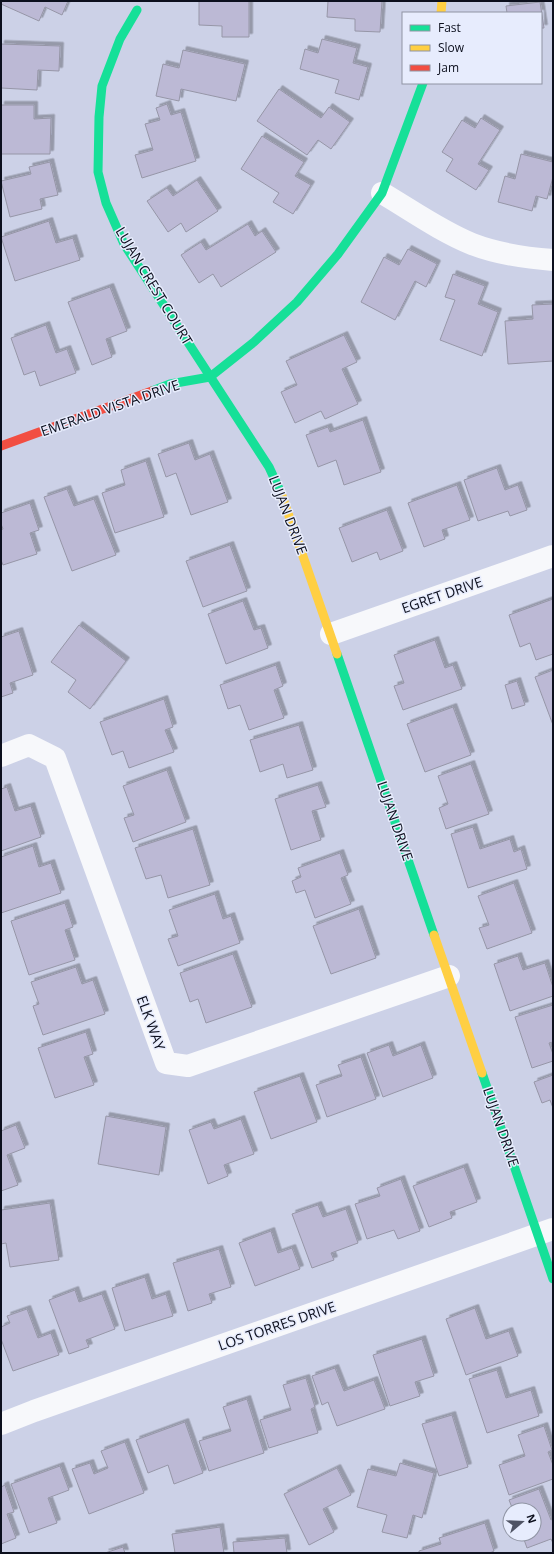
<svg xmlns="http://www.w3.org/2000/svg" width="554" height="1554" font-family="'Open Sans',sans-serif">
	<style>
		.building { fill: #bcb9d5; stroke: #9696a7; filter: url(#shadow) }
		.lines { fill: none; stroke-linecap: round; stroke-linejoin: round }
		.street { stroke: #f7f8fb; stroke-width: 22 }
		.fast { stroke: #16e098; stroke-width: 9 }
		.slow { stroke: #ffcf43; stroke-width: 9 }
		.jam { stroke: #f24e42; stroke-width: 9 }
		.labels { text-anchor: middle; stroke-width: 3; stroke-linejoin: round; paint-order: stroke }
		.street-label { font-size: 14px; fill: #0c0f1d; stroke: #e7ecfd }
	</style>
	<defs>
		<filter id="shadow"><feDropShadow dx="3.5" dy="-3.5" stdDeviation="0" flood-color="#0004"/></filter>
	</defs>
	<rect width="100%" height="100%" fill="#ccd1e7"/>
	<g class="building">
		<polygon points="1,1 68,1 62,15 45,7 39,21 1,4"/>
		<polygon points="199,1 249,1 249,37 222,37 222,26 199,25"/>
		<polygon points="328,1 382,1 380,32 355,31 355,19 327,17"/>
		<polygon points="540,2 544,28 541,28 541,13 507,13 506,6"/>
		<polygon points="322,39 357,48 353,63 368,67 359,100 335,93 339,80 300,69 305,49 318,53"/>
		<polygon points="1,44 60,46 59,71 38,70 37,90 1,88"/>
		<polygon points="183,50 245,64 236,101 181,89 179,101 156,96 163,64 179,68"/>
		<polygon points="279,89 321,118 329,107 350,122 331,149 318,140 307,155 257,121"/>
		<polygon points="167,104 171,115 181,112 196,161 142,178 135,155 153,150 145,124 160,120 156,108"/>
		<polygon points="1,105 34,105 34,119 51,118 50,154 1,154"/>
		<polygon points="481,118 500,130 478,164 489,170 476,190 446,171 453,159 442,152 462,120 475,128"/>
		<polygon points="262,136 304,162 295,176 311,185 293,214 273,202 279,193 241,169"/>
		<polygon points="521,154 553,162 553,177 547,199 536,196 532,211 498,202 505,176 515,179"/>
		<polygon points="50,162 58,195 40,199 42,209 10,217 1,181 31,174 29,167"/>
		<polygon points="197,180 218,211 186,232 181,223 168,232 147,201 167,188 173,196"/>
		<polygon points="49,221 56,243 73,238 80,260 15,281 1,237"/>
		<polygon points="248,224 255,236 262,231 276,252 221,287 213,274 199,283 181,255 201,242 206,250"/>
		<polygon points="408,249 437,264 426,287 415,281 395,320 361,302 384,257 399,265"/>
		<polygon points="453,274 485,286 478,304 498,312 482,356 440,340 455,300 445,297"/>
		<polygon points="110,287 127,331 106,339 112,357 92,365 68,302"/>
		<polygon points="553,304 553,361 508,364 505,321 533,319 532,305"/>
		<polygon points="46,325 56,353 67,349 76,373 40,386 35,371 24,375 11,338"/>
		<polygon points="344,335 357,362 342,369 358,404 325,419 321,411 295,423 281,392 297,385 286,361"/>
		<polygon points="363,420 381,472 344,485 336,460 318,467 306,435 328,427 330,432"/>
		<polygon points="189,443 195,460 210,454 228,502 191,515 176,473 166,477 158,454"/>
		<polygon points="146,461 164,517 115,533 102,493 125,485 121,470"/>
		<polygon points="497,468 505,490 518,485 527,510 510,516 508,511 478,521 464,480"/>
		<polygon points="457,485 470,520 442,530 445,539 424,547 408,503"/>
		<polygon points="67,489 74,506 94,499 116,555 72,571 44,497"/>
		<polygon points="30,503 39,530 30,533 37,554 3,565 1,560 1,530 3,529 1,524 1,513"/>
		<polygon points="387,510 403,551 380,560 377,552 352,562 339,528"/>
		<polygon points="230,545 247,591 203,607 186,561"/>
		<polygon points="553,599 553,654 536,660 530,643 520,647 509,615"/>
		<polygon points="243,601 254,630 261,628 268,648 226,664 208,614"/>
		<polygon points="79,625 126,661 90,709 68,692 76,680 51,662"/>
		<polygon points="19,631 33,675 10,683 13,693 1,697 1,637"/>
		<polygon points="435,640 445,668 453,665 462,689 403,710 394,686 404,683 394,655"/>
		<polygon points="276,665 283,686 274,690 284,718 249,730 240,705 228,709 220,685"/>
		<polygon points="553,670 553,725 535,677"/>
		<polygon points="517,681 525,705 512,709 505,685"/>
		<polygon points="164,699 173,727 165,730 174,752 129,768 123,751 112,755 100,722"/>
		<polygon points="453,707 471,755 425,772 407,724"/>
		<polygon points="299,725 313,770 287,778 283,764 260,772 250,740"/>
		<polygon points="471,764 489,814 446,829 439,808 448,804 438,776"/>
		<polygon points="167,770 186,822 133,842 124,818 134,815 123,786"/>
		<polygon points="318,785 326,807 312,811 321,840 291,850 275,799"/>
		<polygon points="7,787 15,811 31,806 41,837 1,851 1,789"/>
		<polygon points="473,827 480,849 510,839 514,852 521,849 527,869 468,888 451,834"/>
		<polygon points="193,829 210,885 168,898 161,875 146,879 135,848"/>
		<polygon points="33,846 39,867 51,863 61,893 1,913 1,857"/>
		<polygon points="340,853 348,875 341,878 351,904 315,918 305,890 296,893 292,881 301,877 298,868"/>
		<polygon points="514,883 532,933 487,949 479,928 489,925 478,896"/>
		<polygon points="215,894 223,919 231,916 240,943 178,966 168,939 178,936 169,910"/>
		<polygon points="65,903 73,927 65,930 75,960 29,975 11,921"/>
		<polygon points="359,909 376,958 331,974 313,926"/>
		<polygon points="233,954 252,1007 206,1023 198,999 190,1002 180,973"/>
		<polygon points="518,956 523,970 545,963 553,987 553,996 510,1011 494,964"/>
		<polygon points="76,967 82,984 93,980 105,1014 43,1035 33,1006 39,1004 31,982"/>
		<polygon points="553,1005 553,1042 549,1043 553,1054 553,1061 532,1068 515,1017"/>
		<polygon points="86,1032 93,1054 84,1057 94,1085 55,1098 38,1048"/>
		<polygon points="389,1045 393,1056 421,1045 433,1078 383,1097 367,1053"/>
		<polygon points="361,1057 376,1099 327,1117 316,1085 342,1076 338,1065"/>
		<polygon points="553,1075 553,1108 550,1100 542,1103 534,1082"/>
		<polygon points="300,1076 317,1122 271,1139 254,1092"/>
		<polygon points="106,1116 166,1127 159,1175 98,1164"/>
		<polygon points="241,1119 254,1154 224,1165 228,1176 208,1184 189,1130 211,1122 214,1129"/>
		<polygon points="16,1125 25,1148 7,1155 18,1185 1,1191 1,1131"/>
		<polygon points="464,1167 477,1202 450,1212 452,1218 429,1227 413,1186"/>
		<polygon points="401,1179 420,1231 398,1239 394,1230 367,1239 355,1204 380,1196 377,1188"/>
		<polygon points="50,1203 59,1260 10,1267 6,1243 1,1244 1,1210"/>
		<polygon points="318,1205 323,1217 346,1209 358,1243 331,1253 334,1260 312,1268 292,1214"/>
		<polygon points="271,1231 278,1253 292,1248 300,1269 255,1286 239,1243"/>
		<polygon points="219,1249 231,1287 209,1294 212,1303 188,1311 173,1263"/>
		<polygon points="145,1277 152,1299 166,1294 173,1316 125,1331 112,1288"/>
		<polygon points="75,1290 79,1302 102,1294 115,1329 86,1340 89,1347 69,1354 49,1300"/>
		<polygon points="475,1308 486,1339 509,1331 518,1356 466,1375 446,1319"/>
		<polygon points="27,1309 38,1338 51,1333 59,1355 13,1371 1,1339 1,1327 10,1323 7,1316"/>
		<polygon points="422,1339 434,1376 415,1382 420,1396 390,1406 373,1355"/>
		<polygon points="335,1368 344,1391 374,1380 385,1409 337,1426 328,1402 322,1405 312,1376"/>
		<polygon points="497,1370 506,1398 531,1390 539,1416 487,1433 469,1379"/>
		<polygon points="306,1378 315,1407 311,1409 318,1433 269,1448 260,1420 291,1410 283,1385"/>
		<polygon points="247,1399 264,1453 209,1471 199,1441 231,1431 223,1407"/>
		<polygon points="452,1415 468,1467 439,1476 422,1424"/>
		<polygon points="185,1422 203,1473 174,1484 168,1465 148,1473 136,1440"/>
		<polygon points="544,1426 552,1450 548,1452 553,1465 553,1479 509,1495 499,1465 525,1456 518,1435"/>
		<polygon points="125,1442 144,1493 89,1514 72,1469 90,1463 94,1474 108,1468 101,1451"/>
		<polygon points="400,1463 434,1473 422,1518 413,1515 407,1538 382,1532 387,1515 357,1507 368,1469 396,1476"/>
		<polygon points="60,1466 69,1490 48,1498 57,1523 29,1533 11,1484"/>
		<polygon points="337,1468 351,1495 323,1509 334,1532 309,1545 284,1494"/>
		<polygon points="5,1485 14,1512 7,1514 16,1538 1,1544 1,1487"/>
		<polygon points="539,1489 551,1520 553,1519 553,1543 551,1539 527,1548 522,1534 534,1534 534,1510 513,1510 509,1500"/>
		<polygon points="485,1523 494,1551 490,1553 419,1553 419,1551 441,1544 439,1538"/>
		<polygon points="220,1527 224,1553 175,1553 172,1534"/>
		<polygon points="285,1538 287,1553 234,1553 233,1542"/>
		<polygon points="123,1547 125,1553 105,1553"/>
	</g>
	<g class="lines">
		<g class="street">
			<path d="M 382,193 C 411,210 440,231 472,244 C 498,254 525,258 553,260"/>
			<polyline points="331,634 553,556"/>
			<polyline points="1,756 29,745 55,758 166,1063 188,1066 449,976"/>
			<polyline points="1,1424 34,1411 553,1229"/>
		</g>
		<g class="fast">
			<polyline points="137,10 120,39 102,86 99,117 98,172 106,203 124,244 269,467 281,493"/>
			<polyline points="152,391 170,384 210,377 254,342 297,302 338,254 382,193 423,83"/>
			<polyline points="337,654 434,935"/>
			<polyline points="482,1073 553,1279"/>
		</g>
		<g class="slow">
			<polyline points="441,13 442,1"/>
			<polyline points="281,493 337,654"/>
			<polyline points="434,935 482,1073"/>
		</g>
		<polyline class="jam" points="1,446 152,391"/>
	</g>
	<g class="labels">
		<g class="street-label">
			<text transform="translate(154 286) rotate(59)" y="5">LUJAN CREST COURT</text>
			<text transform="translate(110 408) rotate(-19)" y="5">EMERALD VISTA DRIVE</text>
			<text transform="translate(288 515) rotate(69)" y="5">LUJAN DRIVE</text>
			<text transform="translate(442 595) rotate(-19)" y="5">EGRET DRIVE</text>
			<text transform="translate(395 821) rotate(71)" y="5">LUJAN DRIVE</text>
			<text transform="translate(151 1023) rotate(70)" y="5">ELK WAY</text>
			<text transform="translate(501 1127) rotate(71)" y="5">LUJAN DRIVE</text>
			<text transform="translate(277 1326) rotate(-19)" y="5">LOS TORRES DRIVE</text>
		</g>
	</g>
	<rect width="554" height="1554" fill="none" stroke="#0c0f1d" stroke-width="4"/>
	<rect x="402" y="12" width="140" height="72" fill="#e7ecfd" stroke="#8f94a3"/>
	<rect x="410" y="25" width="20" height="6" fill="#16e098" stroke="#8f94a3"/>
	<text x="438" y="32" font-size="12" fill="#0c0f1d">Fast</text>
	<rect x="410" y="45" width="20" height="6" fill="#ffcf43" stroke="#8f94a3"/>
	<text x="438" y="52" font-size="12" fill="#0c0f1d">Slow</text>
	<rect x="410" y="65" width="20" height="6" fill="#f24e42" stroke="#8f94a3"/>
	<text x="438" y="72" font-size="12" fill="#0c0f1d">Jam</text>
	<g transform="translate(522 1522) rotate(71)"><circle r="19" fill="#e7ecfd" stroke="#8f94a3"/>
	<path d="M0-3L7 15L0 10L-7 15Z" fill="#4f5364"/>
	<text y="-6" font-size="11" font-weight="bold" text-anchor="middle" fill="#0c0f1d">N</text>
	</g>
</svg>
